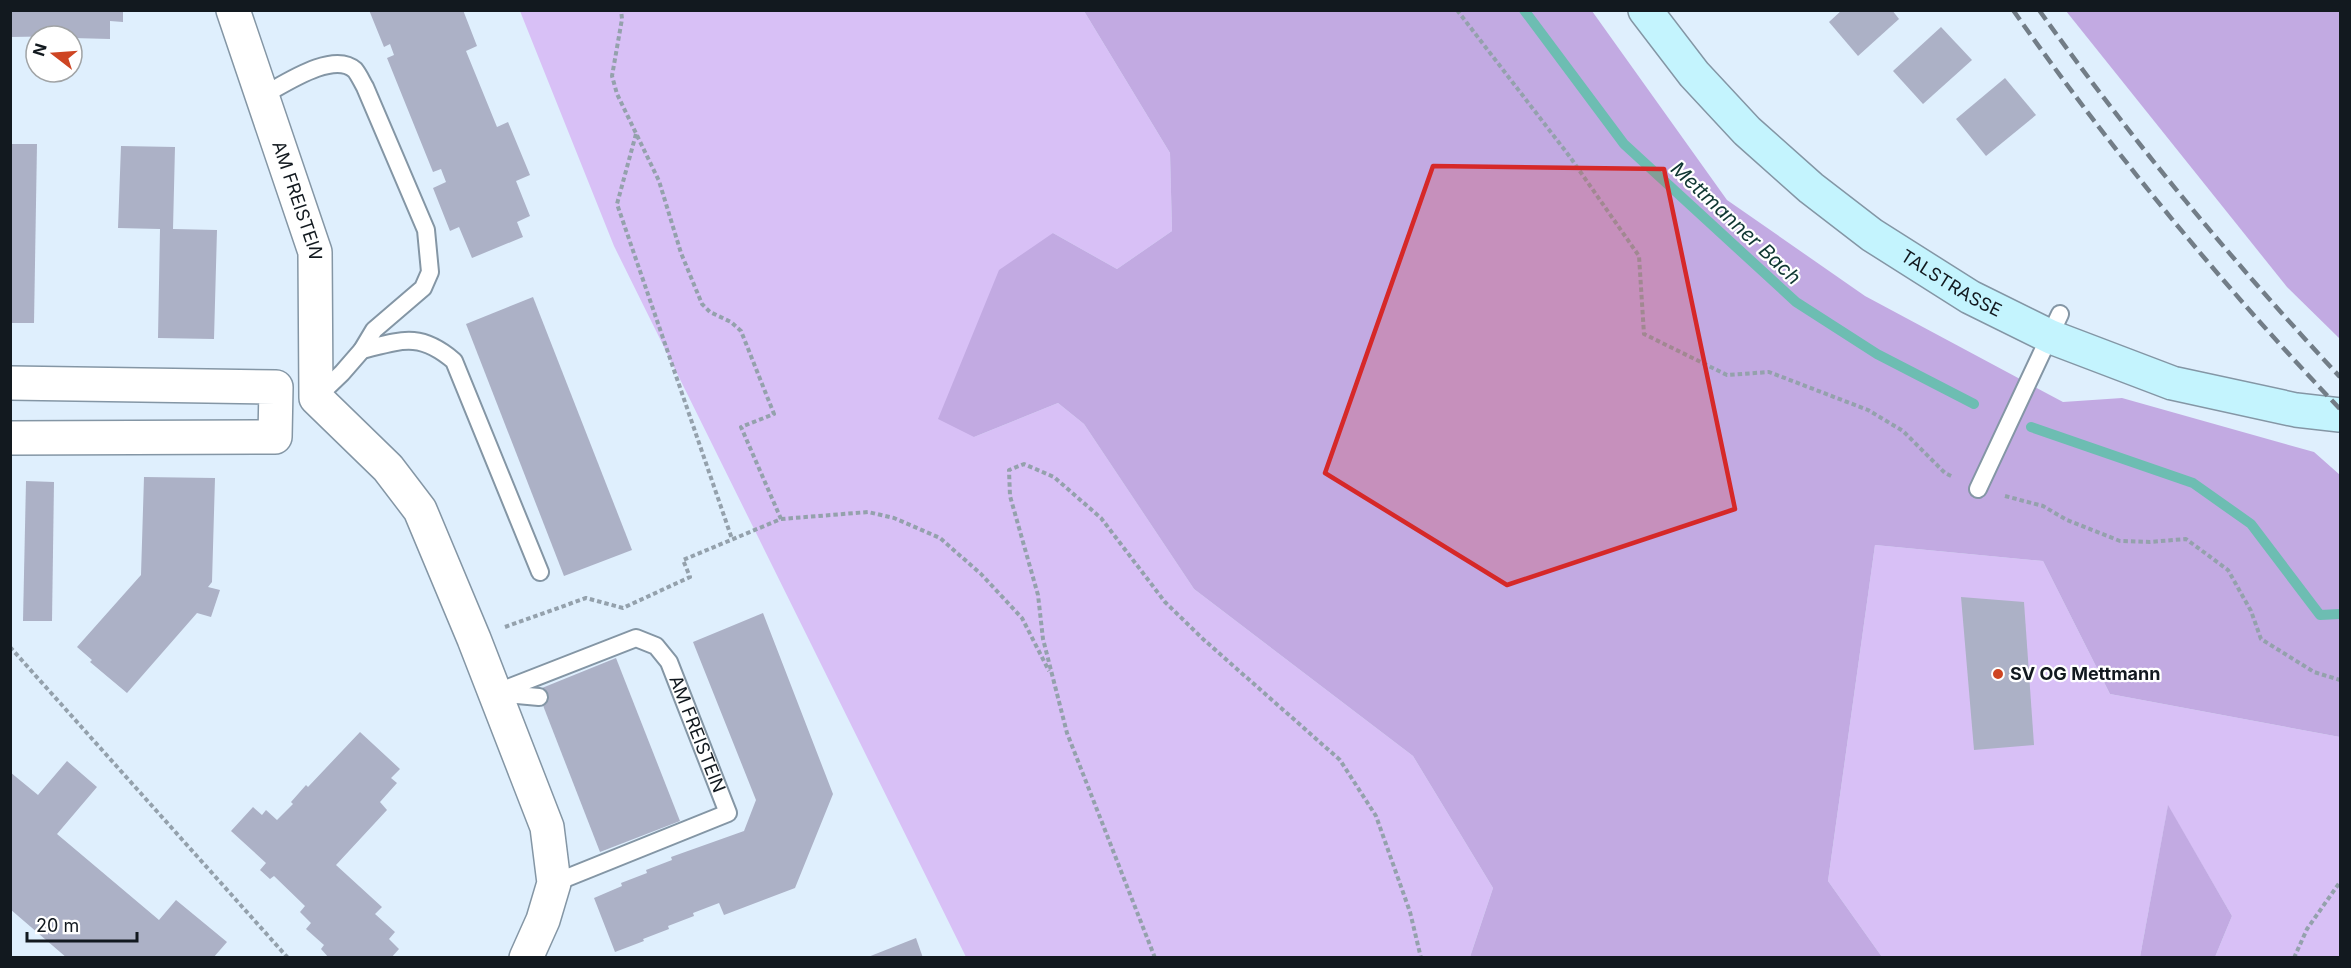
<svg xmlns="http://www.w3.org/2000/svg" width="2351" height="968" font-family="Inter,sans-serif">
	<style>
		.green { fill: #d8c0f6 }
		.forest { fill: #c2aae2 }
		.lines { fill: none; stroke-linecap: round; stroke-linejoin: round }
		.stream { stroke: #6dbdb2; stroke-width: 10 }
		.building { fill: #acb1c6 }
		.service-casing { stroke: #8496a5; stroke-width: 20 }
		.minor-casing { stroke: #8496a5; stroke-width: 36 }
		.secondary-casing { stroke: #8496a5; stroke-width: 36 }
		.path { stroke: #94a1ac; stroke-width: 4; stroke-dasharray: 4.5 3; stroke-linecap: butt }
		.service { stroke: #fff; stroke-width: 16 }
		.minor { stroke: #fff; stroke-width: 33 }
		.secondary { stroke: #c4f4fe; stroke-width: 33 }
		.rail { stroke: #727d87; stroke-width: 4.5; stroke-dasharray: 12 6; stroke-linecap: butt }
		.marked { fill: #d62828; fill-opacity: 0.2; stroke: #d62828; stroke-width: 4.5; stroke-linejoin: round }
		.poi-dot { fill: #ce4523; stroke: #fff; stroke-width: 2 }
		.labels { text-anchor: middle; stroke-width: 4.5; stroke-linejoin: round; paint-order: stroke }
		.street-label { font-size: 18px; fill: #12191f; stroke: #fff }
		.poi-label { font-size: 18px; font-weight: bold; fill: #12191f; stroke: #fff; text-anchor: start }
		.water-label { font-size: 20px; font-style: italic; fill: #0f3732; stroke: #fff }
	</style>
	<rect width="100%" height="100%" fill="#dfeffd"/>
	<g class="green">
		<polygon points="520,11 1084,11 1170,153 1172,231 1117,269 1053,233 974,437 1058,403 1084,424 1194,589 1413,756 1493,888 1470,957 966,957 614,246"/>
		<polygon points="1875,545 2043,561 2110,694 2340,737 2340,957 2215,957 2232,916 2168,806 2140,957 1882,957 1828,881"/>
	</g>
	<g class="forest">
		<polygon points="1084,11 1592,11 1727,200 1865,296 2063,402 2122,398 2314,452 2340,475 2340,737 2110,694 2043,561 1875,545 1828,881 1882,957 1470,957 1493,888 1413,756 1194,589 1084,424 1058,403 974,437 938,419 999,270 1053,233 1117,269 1172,231 1170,153"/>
		<polygon points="2066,11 2340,11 2340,339 2287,287"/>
		<polygon points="2168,805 2232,916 2215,957 2140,957"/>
	</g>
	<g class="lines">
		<g class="stream">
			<polyline points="1524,10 1624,144 1796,302 1877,354 1974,404"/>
			<polyline points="2031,427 2193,483 2251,524 2320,615 2340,614"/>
		</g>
	</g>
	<g class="building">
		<polygon points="10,10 123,10 123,22 110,21 110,39 72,38 72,36 10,37"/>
		<polygon points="369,10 463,10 477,46 466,51 497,127 508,122 530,175 516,181 530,216 517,222 523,237 472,258 459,227 450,231 433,188 446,182 441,169 433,172 387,58 394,55 390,44 384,47"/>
		<polygon points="1842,10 1892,10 1899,19 1858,56 1829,22"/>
		<polygon points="1941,27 1972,60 1923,104 1893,71"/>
		<polygon points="2005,78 2036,115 1986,156 1956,119"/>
		<polygon points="10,144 37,144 34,323 10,323"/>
		<polygon points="121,146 175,147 173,229 217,230 214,339 158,338 160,229 118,228"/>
		<polygon points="533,297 632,550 564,576 466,324"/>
		<polygon points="144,477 215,478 212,582 208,587 220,590 211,617 197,613 127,693 90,662 92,660 77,647 141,575"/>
		<polygon points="26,481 54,482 52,621 23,621"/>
		<polygon points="1961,597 2024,602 2034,745 1974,750"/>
		<polygon points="763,613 833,794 795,888 724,915 719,903 693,913 694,916 668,926 669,929 643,939 644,941 615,952 594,898 622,886 621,883 647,873 646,870 672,860 671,857 744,831 756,800 693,642"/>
		<polygon points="616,658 680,821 600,852 537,690"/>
		<polygon points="360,732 400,769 391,778 397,783 380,802 387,810 336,865 382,907 375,914 395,932 389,939 399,949 391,958 329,958 321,949 324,945 306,929 311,923 300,912 305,906 274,876 270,879 260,870 266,863 231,831 253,807 262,815 266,810 277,820 293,804 291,802 306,785 308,787"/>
		<polygon points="67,761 97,787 57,834 159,920 176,900 227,942 213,958 67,958 10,909 10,772 38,795"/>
		<polygon points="916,938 923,958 868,958 868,957"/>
	</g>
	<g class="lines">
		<defs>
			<g id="service">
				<path d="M 262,96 C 283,85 333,50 355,70 C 359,75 362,82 365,87 L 426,230 L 430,272 L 423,288 L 374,330 L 362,350 L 342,373 L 316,398"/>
				<path d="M 362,350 C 402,340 420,332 454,361 L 540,572"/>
				<polyline points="1978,489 2060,314"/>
				<path id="s1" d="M 539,697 L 495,693 L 636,638 L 656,646 L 669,662 L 728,813 L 554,883"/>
			</g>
			<g id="minor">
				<path id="s2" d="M 233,10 L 315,252 L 316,398 L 388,468 L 420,510 L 474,639 L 547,827 L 554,883 L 543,920 L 526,958"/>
				<polyline points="10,383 276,387 275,437 10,438"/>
			</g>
			<g id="secondary">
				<path id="s3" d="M 1645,10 L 1694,74 L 1747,131 L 1811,188 L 1872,235 L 1970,297 L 2051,337 L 2172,383 L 2296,410 L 2340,415"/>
			</g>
		</defs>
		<use href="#service" class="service-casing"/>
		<use href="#minor" class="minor-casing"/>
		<use href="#secondary" class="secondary-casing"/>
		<g class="path">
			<polyline points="1457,10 1570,157 1639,256 1644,334 1727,375 1769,372 1868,410 1903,431 1945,473 1953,477"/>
			<polyline points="636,134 617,204 732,539"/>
			<polyline points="2005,496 2043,506 2067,520 2120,541 2150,542 2186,539 2228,570 2251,611 2261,639 2314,672 2340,680"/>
			<polyline points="781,519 868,512 894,518 940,538 981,574 1022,618 1049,671"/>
			<polyline points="505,627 586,598 623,608 690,577 683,560 781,519 741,427 774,414 741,331 731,322 710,312 702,304 681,253 659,181 617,94 612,76 622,19 621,10"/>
			<polyline points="10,647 288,958"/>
			<polyline points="1155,958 1067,733 1043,639 1038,595 1010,496 1009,470 1024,464 1054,477 1101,518 1165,602 1203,639 1340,760 1376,816 1410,912 1421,958"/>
			<polyline points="2294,958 2307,929 2340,882"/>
		</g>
		<use href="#service" class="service"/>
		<use href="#minor" class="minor"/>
		<use href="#secondary" class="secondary"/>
		<g class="rail">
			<path d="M 2013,10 C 2112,151 2222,285 2340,409"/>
			<path d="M 2039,10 C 2131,139 2232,261 2340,377"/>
		</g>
	</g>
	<path class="marked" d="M 1433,166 L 1664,169 L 1735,509 L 1507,585 L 1325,473 Z"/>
	<circle class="poi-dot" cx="1998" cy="674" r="6"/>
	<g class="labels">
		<g class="street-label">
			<text dy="6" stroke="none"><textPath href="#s2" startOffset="201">AM FREISTEIN</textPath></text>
			<text dy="6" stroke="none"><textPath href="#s3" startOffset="414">TALSTRASSE</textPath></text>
			<text dy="6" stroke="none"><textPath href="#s1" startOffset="315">AM FREISTEIN</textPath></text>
		</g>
		<g class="poi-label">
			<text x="2010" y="680">SV OG Mettmann</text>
		</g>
		<g class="water-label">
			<text transform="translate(1736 223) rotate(43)" y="7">Mettmanner Bach</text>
		</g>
	</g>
	<rect width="2351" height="968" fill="none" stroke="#12191f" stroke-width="24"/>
	<g transform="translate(54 54) rotate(287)"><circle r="28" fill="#ffffff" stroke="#a0a3a5" stroke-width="1.5"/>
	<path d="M0-4.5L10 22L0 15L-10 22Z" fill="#ce4523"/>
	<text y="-9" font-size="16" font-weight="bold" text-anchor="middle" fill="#12191f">N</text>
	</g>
	<path d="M27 932v9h110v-9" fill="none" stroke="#12191f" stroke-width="3"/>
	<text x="36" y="932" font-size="18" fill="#12191f" stroke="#ffffff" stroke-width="4.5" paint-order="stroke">20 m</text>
</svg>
